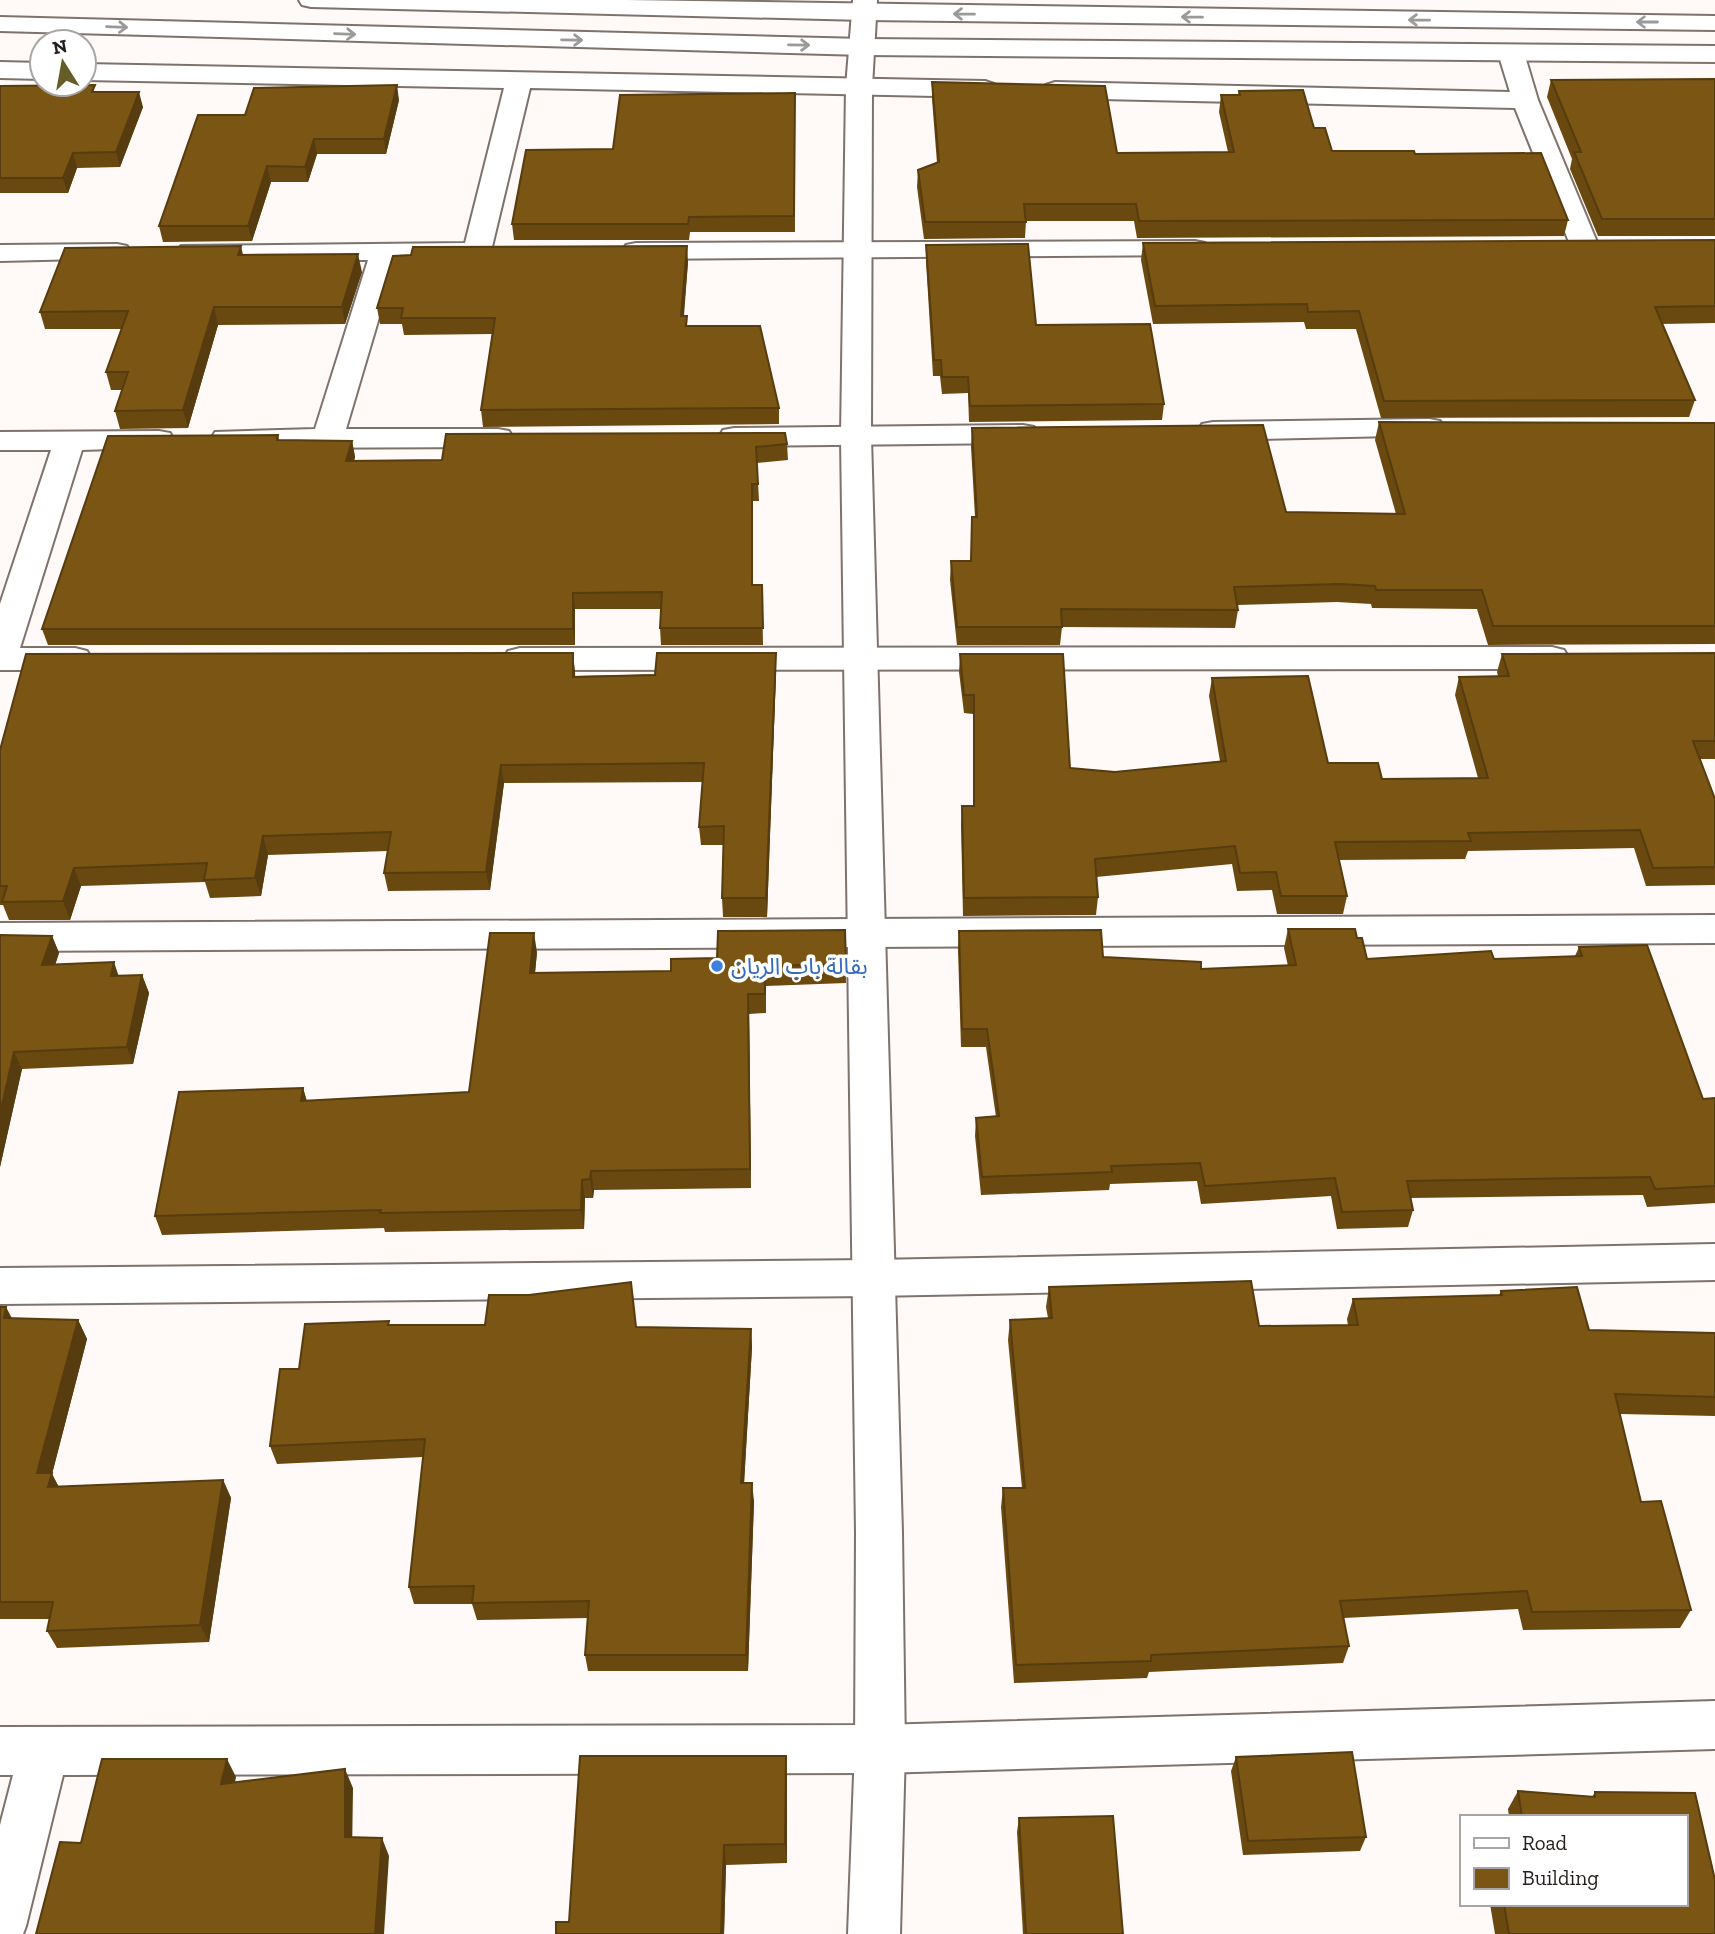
<svg xmlns="http://www.w3.org/2000/svg" width="1715" height="1934" font-family="'Zilla Slab','Noto Sans Arabic',serif">
	<style>
		.lines { fill: none; stroke-linecap: round; stroke-linejoin: round }
		.street-casing { stroke: #7e726d; stroke-width: 4 }
		.secondary-casing { stroke: #7e726d; stroke-width: 4 }
		.primary-casing { stroke: #7e726d; stroke-width: 4 }
		.street { fill: #fff; fill-rule: evenodd }
		.secondary { fill: #fff; fill-rule: evenodd }
		.primary { fill: #fff; fill-rule: evenodd }
		.wall { fill: #6a4911 }
		.shaded-wall { fill: #563c0e }
		.building { fill: #7b5514; stroke: #563c0e; stroke-width: 2 }
		.oneway { stroke: #9c9a99 }
		.shop-dot { fill: #3f7fe0; stroke: #fff; stroke-width: 2.5 }
		.labels { text-anchor: middle; stroke-width: 7; stroke-linejoin: round; paint-order: stroke }
		.shop-label { font-size: 23px; fill: #366cbe; stroke: #fff; text-anchor: start }
	</style>
	<rect width="100%" height="100%" fill="#fff9f7"/>
	<g class="lines">
		<defs>
			<g id="street">
				<polygon points="1511,45 1520,48 1524,53 1538,100 1599,247 1595,253 1585,255 1575,253 1571,247 1515,108 1055,98 1046,95 1042,90 1046,85 1055,82 1510,92 1498,53 1502,48"/>
				<polygon points="0,62 42,63 42,79 0,78"/>
				<polygon points="84,64 985,81 994,84 998,89 994,94 985,97 530,88 491,251 487,257 477,259 396,260 346,429 498,429 509,431 513,438 509,445 498,447 226,448 215,446 211,439 215,432 315,429 368,260 191,260 181,258 177,252 181,246 465,243 504,88 84,80"/>
				<polygon points="1195,241 1205,243 1209,249 1205,255 636,259 626,257 622,251 626,245 636,243"/>
				<polygon points="117,244 127,246 131,252 127,258 0,261 0,245"/>
				<polygon points="1429,419 1440,421 1444,428 1440,435 1213,440 1202,438 1198,431 1202,424 1213,422"/>
				<polygon points="1023,425 1034,427 1038,434 1034,441 1023,443 734,446 723,444 719,437 723,430 734,428"/>
				<polygon points="159,431 170,433 174,440 170,447 82,450 20,648 75,648 87,651 92,659 87,667 75,670 0,670 0,604 51,450 0,450 0,432"/>
				<polygon points="1552,647 1564,650 1569,658 1564,666 1552,669 520,670 508,667 503,659 508,651 520,648"/>
				<polygon points="1715,915 1715,943 0,951 0,923"/>
				<polygon points="1715,1244 1715,1280 873,1296 0,1304 0,1268 873,1260"/>
				<polygon points="1715,1701 1715,1749 880,1773 63,1775 26,1926 23,1934 0,1934 0,1825 13,1775 0,1775 0,1727 880,1725"/>
			</g>
			<polygon id="secondary" points="853,0 877,0 872,87 871,437 902,1533 905,1749 900,1934 848,1934 855,1749 856,1533 841,437 846,87"/>
			<g id="primary">
				<polygon points="299,0 626,0 1715,16 1715,30 865,20 311,7 302,5"/>
				<polygon points="0,17 864,39 1715,46 1715,62 864,55 0,31"/>
			</g>
		</defs>
		<use href="#street" class="street-casing"/>
		<use href="#secondary" class="secondary-casing"/>
		<use href="#primary" class="primary-casing"/>
		<use href="#street" class="street"/>
		<use href="#secondary" class="secondary"/>
		<use href="#primary" class="primary"/>
	</g>
	<g class="wall">
		<polygon points="1715,79 1715,236 1598,236 1570,169 1572,159 1547,97 1551,80"/>
		<polygon points="932,82 1117,153 1228,152 1219,112 1221,95 1238,95 1239,91 1314,128 1332,151 1415,154 1568,220 1564,236 1137,238 1134,221 1026,221 1025,238 924,239 917,187 918,170 937,163 932,99"/>
		<polygon points="0,86 96,92 143,107 120,167 77,168 68,193 0,193"/>
		<polygon points="795,93 795,232 690,232 689,240 514,240 512,224 613,149"/>
		<polygon points="399,100 386,154 317,154 308,182 271,182 252,241 163,242 159,226 245,115"/>
		<polygon points="1715,240 1715,323 1662,324 1695,400 1689,417 1381,418 1356,329 1306,329 1304,322 1153,324 1141,260 1143,243"/>
		<polygon points="926,245 1036,325 1164,404 1162,420 969,422 968,393 942,394 940,376 933,376 926,261"/>
		<polygon points="243,255 362,272 345,324 218,325 188,428 120,429 115,411 122,390 111,390 106,372 122,329 45,329 40,312"/>
		<polygon points="688,262 684,316 687,326 779,408 779,424 483,427 481,410 492,334 404,335 402,324 380,324 377,308"/>
		<polygon points="1379,422 1715,423 1715,644 1488,645 1477,609 1372,608 1371,604 1337,602 1237,605 1238,610 1235,628 1062,627 1060,645 957,645 950,580 951,561 970,561 975,517 971,447 972,428 1286,512 1396,514 1375,440"/>
		<polygon points="278,435 279,440 352,441 355,457 354,461 442,460 787,444 788,460 757,463 759,501 752,501 753,585 762,585 763,645 661,645 660,628 661,609 575,609 575,645 48,645 42,629"/>
		<polygon points="573,653 575,676 776,672 767,917 723,917 722,898 723,845 701,845 699,827 703,782 504,783 490,890 388,891 384,873 388,851 268,855 261,896 210,898 205,882 81,886 70,920 9,920 3,905 0,905 0,750"/>
		<polygon points="1715,653 1715,759 1700,759 1715,799 1715,885 1646,886 1634,848 1468,851 1465,859 1339,860 1347,896 1343,914 1277,914 1272,890 1237,891 1232,864 1096,877 1098,897 1096,915 963,916 961,824 962,806 973,806 973,714 964,713 959,672 960,654 1070,768 1115,772 1220,761 1209,696 1212,678 1328,763 1382,779 1478,778 1455,695 1459,677 1498,676 1497,672 1502,654"/>
		<polygon points="1288,929 1357,938 1367,959 1494,959 1575,956 1579,947 1703,1099 1715,1098 1715,1203 1647,1207 1643,1195 1411,1198 1413,1210 1408,1227 1337,1229 1331,1196 1201,1204 1197,1181 1110,1184 1109,1190 981,1195 975,1136 976,1118 996,1117 986,1047 961,1047 958,949 959,931 1103,957 1201,969 1288,966 1284,948"/>
		<polygon points="845,930 846,983 766,986 766,1013 749,1014 751,1188 594,1190 593,1198 585,1198 584,1229 385,1232 384,1228 162,1235 155,1216 303,1088 307,1101 469,1092 537,952 535,973 671,971 717,958"/>
		<polygon points="0,935 52,936 59,953 55,965 119,976 142,975 149,993 133,1064 22,1069 0,1167"/>
		<polygon points="1049,1287 1259,1326 1348,1326 1347,1319 1353,1299 1499,1295 1501,1291 1589,1330 1715,1333 1715,1416 1620,1414 1641,1502 1691,1610 1680,1628 1523,1630 1518,1609 1344,1618 1349,1646 1343,1663 1149,1672 1147,1678 1014,1683 1001,1507 1003,1488 1022,1488 1008,1340 1010,1320 1048,1318 1046,1307"/>
		<polygon points="0,1307 13,1319 78,1320 87,1339 52,1474 59,1487 223,1480 231,1498 209,1642 57,1648 47,1631 49,1619 0,1619"/>
		<polygon points="390,1325 751,1329 752,1347 744,1483 754,1501 748,1671 588,1671 585,1655 588,1618 477,1620 472,1604 414,1604 409,1587 423,1457 277,1464 270,1446"/>
		<polygon points="1236,1757 1366,1837 1360,1851 1243,1855 1231,1771"/>
		<polygon points="787,1776 787,1863 726,1865 724,1934 556,1934 569,1922"/>
		<polygon points="1518,1791 1592,1797 1595,1792 1695,1793 1715,1880 1715,1934 1495,1934 1490,1904 1685,1904 1685,1817 1509,1817 1508,1809"/>
		<polygon points="1019,1818 1123,1934 1023,1934 1017,1832"/>
	</g>
	<g class="shaded-wall">
		<polygon points="397,85 399,100 386,154 384,139"/>
		<polygon points="139,92 143,107 120,167 116,152"/>
		<polygon points="314,139 317,154 308,182 305,167"/>
		<polygon points="73,153 77,168 68,193 63,178"/>
		<polygon points="267,166 271,182 252,241 248,226"/>
		<polygon points="241,246 245,263 238,255"/>
		<polygon points="687,246 688,262 682,332 681,316"/>
		<polygon points="358,254 362,272 345,324 342,307"/>
		<polygon points="214,307 218,325 188,428 183,410"/>
		<polygon points="352,441 355,457 349,477 346,461"/>
		<polygon points="573,593 575,609 575,645 573,629"/>
		<polygon points="573,653 575,672 576,695 573,677"/>
		<polygon points="776,653 776,672 767,917 766,898"/>
		<polygon points="501,765 504,783 490,890 486,872"/>
		<polygon points="263,836 268,855 261,896 255,878"/>
		<polygon points="74,868 81,886 70,920 63,901"/>
		<polygon points="534,933 537,952 533,993 530,973"/>
		<polygon points="52,936 59,953 49,983 42,965"/>
		<polygon points="114,962 120,980 111,976"/>
		<polygon points="142,975 149,993 133,1064 127,1047"/>
		<polygon points="748,994 749,1014 751,1188 750,1169"/>
		<polygon points="14,1052 22,1069 0,1167 0,1114"/>
		<polygon points="303,1088 308,1107 301,1101"/>
		<polygon points="591,1171 594,1190 593,1198 590,1179"/>
		<polygon points="582,1180 585,1198 584,1229 581,1210"/>
		<polygon points="6,1307 16,1326 4,1318"/>
		<polygon points="78,1320 87,1339 52,1474 61,1492 58,1505 37,1473"/>
		<polygon points="751,1329 752,1347 743,1501 741,1483"/>
		<polygon points="223,1480 231,1498 209,1642 200,1625"/>
		<polygon points="752,1483 754,1501 748,1671 746,1655"/>
		<polygon points="786,1756 787,1776 787,1863 785,1844"/>
		<polygon points="227,1759 236,1777 231,1803 221,1784"/>
		<polygon points="345,1769 353,1788 352,1854 345,1837"/>
		<polygon points="382,1838 389,1856 384,1934 375,1934"/>
		<polygon points="724,1845 726,1865 724,1934 721,1934"/>
	</g>
	<g class="building">
		<polygon points="1715,79 1715,219 1602,219 1574,152 1581,152 1551,80"/>
		<polygon points="932,82 1105,86 1117,153 1234,152 1221,95 1240,95 1239,91 1303,90 1314,128 1325,128 1332,151 1414,151 1415,154 1541,153 1568,220 1139,221 1136,204 1024,204 1026,222 925,222 918,170 939,162"/>
		<polygon points="95,85 92,92 139,92 116,152 73,153 63,178 0,178 0,86"/>
		<polygon points="397,85 384,139 314,139 305,167 267,166 248,226 159,226 198,115 245,115 254,88"/>
		<polygon points="795,93 794,216 689,217 688,224 512,224 526,150 613,149 620,95"/>
		<polygon points="1715,240 1715,306 1655,307 1695,400 1384,401 1359,311 1308,312 1307,304 1155,306 1143,243"/>
		<polygon points="1028,244 1036,325 1150,324 1164,404 970,406 968,377 942,377 941,360 934,360 926,245"/>
		<polygon points="241,246 238,255 358,254 342,307 214,307 183,410 115,411 128,372 106,372 128,311 40,312 65,248"/>
		<polygon points="687,246 681,316 687,316 686,326 760,326 779,408 481,410 495,318 401,318 403,308 377,308 393,256 411,255 413,247"/>
		<polygon points="1379,422 1715,423 1715,626 1493,626 1482,590 1376,590 1375,586 1340,584 1234,587 1238,610 1061,609 1062,627 957,627 951,561 971,561 972,517 977,517 972,428 1263,425 1286,512 1405,514"/>
		<polygon points="785,433 787,444 756,447 758,484 752,484 752,585 762,585 763,628 660,628 662,592 573,593 573,629 42,629 108,436 278,435 277,440 352,441 346,461 442,460 446,434"/>
		<polygon points="573,653 573,677 655,675 657,653 776,653 766,898 722,898 724,826 699,827 704,763 501,765 486,872 384,873 391,832 263,836 255,878 204,880 207,863 74,868 63,901 2,902 7,886 0,886 0,750 26,654"/>
		<polygon points="1715,653 1715,741 1693,741 1715,799 1715,867 1653,868 1640,830 1468,833 1471,841 1335,842 1347,896 1281,896 1276,872 1240,873 1235,846 1095,859 1098,897 964,898 962,806 974,806 974,695 964,695 960,654 1063,654 1070,768 1115,772 1226,761 1212,678 1308,676 1328,763 1378,763 1382,779 1488,778 1459,677 1509,676 1502,654"/>
		<polygon points="1288,929 1355,929 1357,938 1362,938 1367,959 1491,951 1494,959 1582,956 1579,947 1647,945 1703,1099 1715,1098 1715,1186 1655,1189 1650,1177 1407,1181 1413,1210 1342,1212 1335,1178 1205,1186 1200,1163 1111,1166 1112,1172 982,1177 976,1118 999,1116 987,1029 962,1029 959,931 1101,930 1103,957 1201,962 1201,969 1296,965"/>
		<polygon points="845,930 846,964 765,966 765,994 748,994 750,1169 591,1171 590,1179 582,1180 581,1210 380,1213 381,1210 155,1216 179,1092 303,1088 301,1101 469,1092 490,933 534,933 530,973 671,971 671,959 717,958 718,931"/>
		<polygon points="0,935 52,936 42,965 114,962 111,976 142,975 127,1047 14,1052 0,1114"/>
		<polygon points="1251,1281 1259,1326 1358,1325 1353,1299 1502,1295 1501,1291 1577,1287 1589,1330 1715,1333 1715,1397 1615,1394 1641,1502 1661,1501 1691,1610 1532,1612 1527,1591 1340,1601 1349,1646 1151,1655 1151,1661 1016,1665 1003,1488 1025,1488 1010,1320 1052,1318 1049,1287"/>
		<polygon points="631,1282 636,1327 751,1329 741,1483 752,1483 746,1655 585,1655 589,1601 472,1603 474,1586 409,1587 425,1439 270,1446 280,1369 299,1369 305,1324 389,1321 388,1325 485,1325 489,1295 529,1295"/>
		<polygon points="0,1307 6,1307 4,1318 78,1320 37,1473 52,1473 48,1487 223,1480 200,1625 47,1631 53,1602 0,1602"/>
		<polygon points="1352,1752 1366,1837 1248,1841 1236,1757"/>
		<polygon points="580,1756 786,1756 785,1844 724,1845 721,1934 556,1934 556,1922 569,1922"/>
		<polygon points="102,1759 227,1759 221,1784 345,1769 345,1837 382,1838 375,1934 36,1934 60,1842 81,1843"/>
		<polygon points="1518,1791 1595,1797 1595,1792 1695,1793 1715,1880 1715,1934 1509,1934 1504,1904 1685,1904 1685,1817 1522,1817"/>
		<polygon points="1113,1816 1123,1934 1026,1934 1019,1818"/>
	</g>
	<defs><path id="oneway-shaft" d="M-6 0H5M1.5-3L5.5 0L1.5 3" fill="none" stroke-width="1.6" stroke-linecap="round" stroke-linejoin="round" transform="scale(1.75)"/></defs>
	<g class="oneway">
		<use href="#oneway-shaft" transform="translate(964 14) rotate(-179)"/>
		<use href="#oneway-shaft" transform="translate(1192 17) rotate(-179)"/>
		<use href="#oneway-shaft" transform="translate(1419 20) rotate(-179)"/>
		<use href="#oneway-shaft" transform="translate(1647 22) rotate(-180)"/>
		<use href="#oneway-shaft" transform="translate(117 27) rotate(2)"/>
		<use href="#oneway-shaft" transform="translate(345 34) rotate(2)"/>
		<use href="#oneway-shaft" transform="translate(572 40) rotate(1)"/>
		<use href="#oneway-shaft" transform="translate(799 45) rotate(1)"/>
	</g>
	<circle class="shop-dot" cx="717" cy="966" r="7"/>
	<g class="labels">
		<g class="shop-label">
			<text x="731" y="974">بقالة باب الريان</text>
		</g>
	</g>
	<rect x="1460" y="1815" width="228" height="91" fill="#ffffff" stroke="#a7a5a5" stroke-width="2"/>
	<rect x="1474" y="1838" width="35" height="10" fill="#ffffff" stroke="#a7a5a5" stroke-width="2"/>
	<text x="1522" y="1850" font-size="21" fill="#241f1d">Road</text>
	<rect x="1474" y="1868" width="35" height="21" fill="#7b5514" stroke="#a7a5a5" stroke-width="2"/>
	<text x="1522" y="1885" font-size="21" fill="#241f1d">Building</text>
	<g transform="translate(63 63) rotate(349)"><circle r="33" fill="#ffffff" stroke="#a7a5a5" stroke-width="2"/>
	<path d="M0-5L12 26L0 18L-12 26Z" fill="#655c28"/>
	<text y="-10" font-size="19" font-weight="bold" text-anchor="middle" fill="#241f1d">N</text>
	</g>
</svg>
